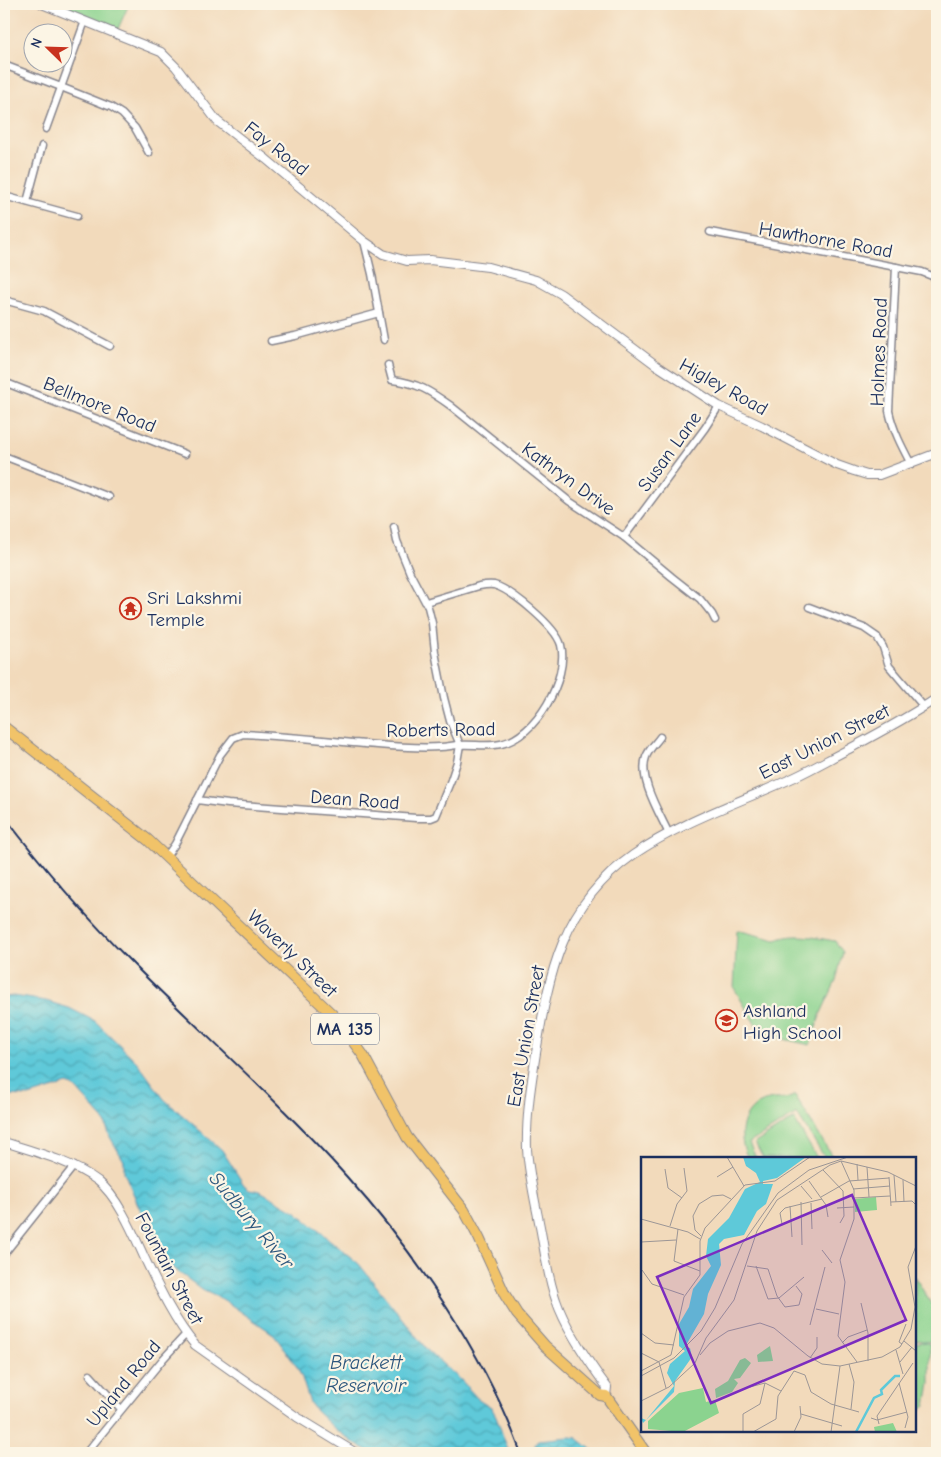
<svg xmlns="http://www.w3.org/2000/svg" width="941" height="1457" font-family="'Comic Neue',sans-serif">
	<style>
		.green { fill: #8bd38f; stroke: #538176 }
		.water { fill: url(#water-waves); stroke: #3c7c9c }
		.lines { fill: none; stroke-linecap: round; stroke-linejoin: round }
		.minor-casing { stroke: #86848c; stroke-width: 9 }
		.tertiary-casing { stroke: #86848c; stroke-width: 10 }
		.primary-casing { stroke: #86848c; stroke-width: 12 }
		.minor { stroke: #fff; stroke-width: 6 }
		.tertiary { stroke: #fff; stroke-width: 8 }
		.primary { stroke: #f1c369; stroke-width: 10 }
		.rail { stroke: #1b2f5e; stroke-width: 2 }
		.labels { text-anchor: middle; stroke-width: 4.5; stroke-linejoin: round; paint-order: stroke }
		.shield { fill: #fcf5e5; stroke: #5e6a86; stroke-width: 1 }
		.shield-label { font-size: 18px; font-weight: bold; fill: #1b2f5e }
		.street-label { font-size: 19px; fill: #1b2f5e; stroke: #fcf5e5 }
		.poi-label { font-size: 19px; fill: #1b2f5e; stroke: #fcf5e5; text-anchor: start }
		.water-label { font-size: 20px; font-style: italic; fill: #2c567d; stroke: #fcf5e5 }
		.inset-river { fill: none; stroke: #5ec9d9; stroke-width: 2.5 }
		.inset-road { fill: none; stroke: #9c9696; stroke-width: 1 }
		.view { fill: #7b2cbf; fill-opacity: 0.15; stroke: #7b2cbf; stroke-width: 2.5 }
		.inset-edge { fill: none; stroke: #1b2f5e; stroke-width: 2.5 }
	</style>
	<defs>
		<pattern id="water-waves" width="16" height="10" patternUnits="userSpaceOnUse" patternTransform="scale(1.25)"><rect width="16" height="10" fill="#5ec9d9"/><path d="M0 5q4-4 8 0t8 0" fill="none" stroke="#4da4b3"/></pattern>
	</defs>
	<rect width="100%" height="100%" fill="#fcf5e5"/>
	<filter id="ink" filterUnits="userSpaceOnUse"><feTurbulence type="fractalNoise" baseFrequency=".02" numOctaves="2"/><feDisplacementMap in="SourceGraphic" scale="10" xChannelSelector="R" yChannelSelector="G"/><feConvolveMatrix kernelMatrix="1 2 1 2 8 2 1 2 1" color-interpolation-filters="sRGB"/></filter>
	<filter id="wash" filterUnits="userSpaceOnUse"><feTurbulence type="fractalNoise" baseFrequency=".0096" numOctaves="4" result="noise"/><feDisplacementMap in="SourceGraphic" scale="20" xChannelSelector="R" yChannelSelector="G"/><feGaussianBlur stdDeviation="1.12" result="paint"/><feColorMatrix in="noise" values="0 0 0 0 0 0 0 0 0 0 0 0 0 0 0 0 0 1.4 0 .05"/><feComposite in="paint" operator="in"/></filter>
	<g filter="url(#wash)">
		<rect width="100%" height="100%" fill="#f2dabb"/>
		<g class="green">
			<polygon points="54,4 129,4 118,29"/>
			<path d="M 737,930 L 776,940 C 795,932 816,938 835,941 L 843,952 L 836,981 L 821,1013 L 810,1045 L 761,1034 L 734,988 Z"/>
			<path d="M 795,1095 L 833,1158 L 825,1158 L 797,1114 L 749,1143 L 756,1158 L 748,1158 C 736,1137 741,1107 768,1100 C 779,1097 784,1102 795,1095 Z"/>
			<polygon points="794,1119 817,1158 763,1158 755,1143"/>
			<polygon points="915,1277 933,1307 935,1313 930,1342 915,1340"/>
			<polygon points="923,1342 930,1344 930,1384 926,1405 920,1410 915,1409 915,1343"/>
		</g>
		<g class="water">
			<polygon points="14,996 46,1001 69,1008 95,1021 137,1062 164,1099 222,1150 244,1185 249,1189 260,1191 295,1211 359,1264 428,1351 462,1381 477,1398 491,1407 496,1416 509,1453 372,1453 354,1443 334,1428 316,1411 310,1403 302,1378 297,1367 280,1343 272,1333 224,1300 204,1291 169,1265 149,1230 124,1172 124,1161 110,1137 104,1120 78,1091 73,1086 67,1084 29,1096 4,1095 4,997"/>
			<polygon points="570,1437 577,1438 596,1453 536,1453 535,1445 538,1440"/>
		</g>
	</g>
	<g filter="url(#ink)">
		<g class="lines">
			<defs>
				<g id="minor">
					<polyline points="4,65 61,87 111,107 122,114 135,128 149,153"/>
					<polyline points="46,129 85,21"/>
					<polyline points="4,196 77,216"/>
					<polyline points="27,202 42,146"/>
					<polyline points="710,232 870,262 922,272 937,278"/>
					<polyline points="364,241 372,274 384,340"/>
					<path d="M 896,267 L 889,411 C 893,430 902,447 911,464"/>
					<polyline points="4,300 44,311 110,346"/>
					<polyline points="271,341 295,336 379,313"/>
					<path d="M 388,365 L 392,380 C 418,383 430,391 451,406 L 569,501 L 624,537 L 672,577 L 700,599 L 712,614 L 715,620"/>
					<polyline points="4,382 185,454"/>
					<polyline points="4,456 109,497"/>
					<polyline points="624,537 705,428 719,406"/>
					<polyline points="809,607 864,628 877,637 883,647 889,666 924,707"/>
					<path d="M 660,737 C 655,744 649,749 646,757 C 638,779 660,814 669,834"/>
					<polyline points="197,800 228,804 416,818 431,818 436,816 451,780 457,762 460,745 450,721 444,698 435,652 432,623 428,607 410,573 397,541 394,527"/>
					<path d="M 166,857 L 175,844 L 220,755 L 233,738 L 243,734 C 280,736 316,739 353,743 C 382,745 411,749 440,747 C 447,747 453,745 459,745 C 473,744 487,747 501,744 C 536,737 569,678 561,645 C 556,627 512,590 494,585 C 489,584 484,585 479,586 L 426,602"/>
					<polyline points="4,1254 74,1166"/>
					<polyline points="90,1375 121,1409"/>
					<polyline points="86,1453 163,1359 186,1334"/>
				</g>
				<g id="tertiary">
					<polyline points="42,4 161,52 176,67 217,121 266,159 364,241 383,254 407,261 430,260 488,267 536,280 561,294 656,365 719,406 762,426 837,465 854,471 867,475 879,475 937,453"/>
					<path d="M 4,1142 C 36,1152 71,1161 98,1181 C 119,1198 134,1235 145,1259 C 159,1288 174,1320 195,1345 L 297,1417 L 356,1453"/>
					<path d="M 606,1396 L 607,1387 C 590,1364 565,1327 556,1300 C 548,1278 545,1254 541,1232 C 536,1205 529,1177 527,1149 C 526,1117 531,1085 536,1053 C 549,973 562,905 633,855 C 682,821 741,802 795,777 C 814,768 831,758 849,749 C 879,733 909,717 937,698"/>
				</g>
				<polyline id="primary" points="4,727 148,840 336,1018 363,1055 407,1137 464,1210 479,1238 505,1295 517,1314 545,1346 600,1395 606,1396 646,1453"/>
			</defs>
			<use href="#minor" class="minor-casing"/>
			<use href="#tertiary" class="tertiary-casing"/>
			<use href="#primary" class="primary-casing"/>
			<use href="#minor" class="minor"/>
			<use href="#tertiary" class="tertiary"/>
			<use href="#primary" class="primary"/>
			<path class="rail" d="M 4,816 C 44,869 88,919 135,966 C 205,1036 281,1103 347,1177 C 417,1255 485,1355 521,1453"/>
		</g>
	</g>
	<defs>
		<symbol id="temple-ring" viewBox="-11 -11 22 22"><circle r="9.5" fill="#fcf5e5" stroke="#c8321e" stroke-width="1.5"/><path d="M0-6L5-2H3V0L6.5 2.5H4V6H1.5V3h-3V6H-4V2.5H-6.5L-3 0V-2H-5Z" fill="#c8321e"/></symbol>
		<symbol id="school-ring" viewBox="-11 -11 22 22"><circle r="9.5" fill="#fcf5e5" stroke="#c8321e" stroke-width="1.5"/><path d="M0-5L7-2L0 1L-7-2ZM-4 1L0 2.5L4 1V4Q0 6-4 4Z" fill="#c8321e"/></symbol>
	</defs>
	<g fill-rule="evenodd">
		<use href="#temple-ring" x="118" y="596" width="25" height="25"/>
		<use href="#school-ring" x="714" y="1008" width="25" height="25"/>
	</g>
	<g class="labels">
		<rect class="shield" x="311" y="1013.5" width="68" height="31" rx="4"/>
		<g class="shield-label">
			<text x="345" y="1035">MA 135</text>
		</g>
		<g class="street-label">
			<text transform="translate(277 148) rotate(38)" y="7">Fay Road</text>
			<text transform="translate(826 239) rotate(10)" y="7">Hawthorne Road</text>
			<text transform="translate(878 352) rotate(-88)" y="7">Holmes Road</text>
			<text transform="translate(724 386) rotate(29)" y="7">Higley Road</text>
			<text transform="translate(100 404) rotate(22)" y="7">Bellmore Road</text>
			<text transform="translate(669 451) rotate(-54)" y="7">Susan Lane</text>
			<text transform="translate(569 478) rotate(36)" y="7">Kathryn Drive</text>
			<text transform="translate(441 729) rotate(-1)" y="7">Roberts Road</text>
			<text transform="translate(824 741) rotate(-27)" y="7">East Union Street</text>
			<text transform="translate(355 799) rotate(4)" y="7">Dean Road</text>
			<text transform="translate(293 953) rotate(44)" y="7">Waverly Street</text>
			<text transform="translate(525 1036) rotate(-80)" y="7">East Union Street</text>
			<text transform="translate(170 1268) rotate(62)" y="7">Fountain Street</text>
			<text transform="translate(123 1383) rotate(-51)" y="7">Upland Road</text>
		</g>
		<g class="poi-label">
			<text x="147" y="604">Sri Lakshmi<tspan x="147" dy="22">Temple</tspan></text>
			<text x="743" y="1017">Ashland<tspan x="743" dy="22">High School</tspan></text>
		</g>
		<g class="water-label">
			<text transform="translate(252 1220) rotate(50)" y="7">Sudbury River</text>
			<text x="366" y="1369">Brackett<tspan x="366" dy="23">Reservoir</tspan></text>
		</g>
	</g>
	<g transform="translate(641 1157)">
		<rect width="275" height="275" fill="#f2dabb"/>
		<path d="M 235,40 L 236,53 L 214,55 L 214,42 ZM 129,189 L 132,204 L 117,205 L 116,198 ZM 104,201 L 110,206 L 99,221 L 93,222 L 97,226 L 91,235 L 75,241 L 74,232 L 87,224 L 99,203 ZM 252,266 L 256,275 L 234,275 L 233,270 Z" fill="#8bd38f"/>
		<path d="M 62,231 L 65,245 L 74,243 L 78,256 L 42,275 L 7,272 L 7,264 L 38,236 Z" fill="#8bd38f"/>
		<path d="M 102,0 L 165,0 L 136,21 L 122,24 L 122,27 L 132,27 L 125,47 L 116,54 L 103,78 L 83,82 L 78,87 L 80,108 L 67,137 L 63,157 L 44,190 L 49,191 L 51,200 L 34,224 L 33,235 L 2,266 L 0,261 L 5,263 L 33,229 L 26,216 L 29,207 L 44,194 L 38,189 L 38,167 L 48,150 L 52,132 L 70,109 L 65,99 L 67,82 L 88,61 L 104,32 L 119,25 L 115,16 L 105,9 Z" fill="#5ec9d9"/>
		<path class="inset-river" d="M 215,275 L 233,241 L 241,237 L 240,233 L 254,219 L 259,219"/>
		<path class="inset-road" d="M 86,0 L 103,29M 200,4 L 213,33 L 213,62 L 199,103 L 204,125 L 197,179 L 216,205M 216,7 L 217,23M 226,10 L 228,40M 24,12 L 27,31 L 41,41M 182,13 L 202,34 L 203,59 L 199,66M 253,18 L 255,45M 76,20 L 92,10M 248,20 L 250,49M 262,23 L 263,45M 168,24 L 185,48 L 187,60M 160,29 L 171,42M 212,32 L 249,29M 180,40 L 208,24 L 248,21M 213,41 L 249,39M 160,45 L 161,88M 250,45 L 271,44 L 275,48M 170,46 L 171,72M 149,49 L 151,80M 196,51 L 213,50M 0,62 L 47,75 L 59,82M 141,67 L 139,56 L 144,51 L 181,42M 29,69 L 36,47 L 46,34 L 43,11M 37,72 L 33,104 L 59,114M 60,79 L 54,73 L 52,59 L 58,47 L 71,39 L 82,38 L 90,42M 0,85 L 35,83M 181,93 L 191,106M 106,109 L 127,112 L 136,139 L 144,150 L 158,148 L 161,137 L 155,129M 115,109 L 127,142 L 138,141 L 163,120M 1,113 L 11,127 L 43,138M 220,146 L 227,176 L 227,204M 175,152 L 198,157M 169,168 L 184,110M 0,176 L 14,186 L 33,188M 263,184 L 275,194M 201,186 L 207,180 L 226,173M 261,187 L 258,185 L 265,167M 255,193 L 262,217M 0,196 L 18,205 L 25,231M 59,198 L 69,186 L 87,174 L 119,166 L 133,171 L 167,199 L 181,207 L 199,209 L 241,200 L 259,190 L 270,172 L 274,150 L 267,110 L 275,89M 169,201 L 176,191 L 176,180M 259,205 L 271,190M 208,207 L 213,225 L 210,252M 0,214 L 30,198 L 43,140 L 59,118 L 59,84 L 64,71 L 104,28 L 134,24 L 169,0M 0,219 L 33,201 L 60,174 L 74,151 L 101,87 L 137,36 L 168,13 L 207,0M 258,226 L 267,260 L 264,271M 109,230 L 124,226 L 140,234M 0,244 L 28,230 L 54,206 L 65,181 L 93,143 L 116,74 L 136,43 L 189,8 L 200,4 L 247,15 L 275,29M 160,257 L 201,269M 230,261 L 236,263 L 266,255M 238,267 L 236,259 L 272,206M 102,275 L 102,257 L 119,247 L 124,226M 112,275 L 135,262 L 137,239 L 153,214 L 164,218 L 170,235 L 190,247 L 218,255M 153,275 L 160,260 L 159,249M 190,275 L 199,209"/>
		<path class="view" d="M 211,38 L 265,163 L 70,246 L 16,120 Z"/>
		<rect width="275" height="275" class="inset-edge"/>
	</g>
	<rect width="941" height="1457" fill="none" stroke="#fcf5e5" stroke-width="20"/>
	<g transform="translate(48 48) rotate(293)"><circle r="24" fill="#fcf5e5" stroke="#a2a6af"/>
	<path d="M0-4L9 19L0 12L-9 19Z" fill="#c8321e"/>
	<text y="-8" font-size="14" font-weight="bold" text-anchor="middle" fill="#1b2f5e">N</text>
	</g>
</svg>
